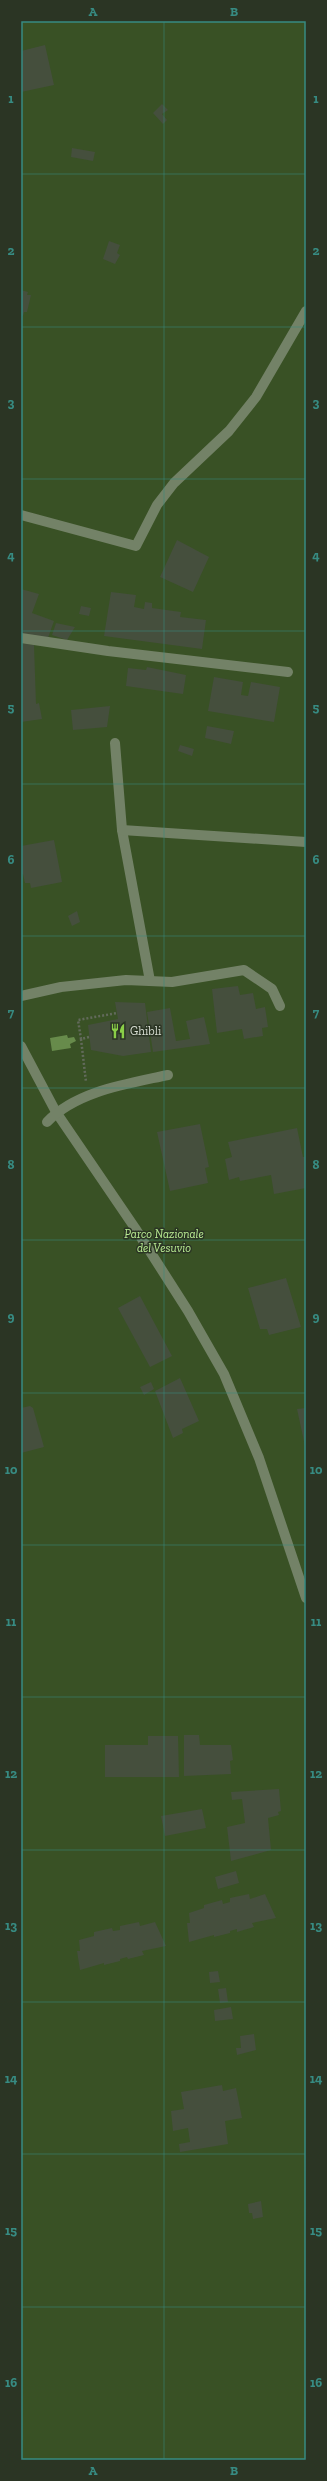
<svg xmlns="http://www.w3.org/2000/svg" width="327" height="2481" font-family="'Zilla Slab',serif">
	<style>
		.green { fill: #395125 }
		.water { fill: #678b4b }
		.building { fill: #454f3d }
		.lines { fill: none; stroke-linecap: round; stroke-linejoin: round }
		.path { stroke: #626a5b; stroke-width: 2.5; stroke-dasharray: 2 2; stroke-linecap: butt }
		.minor { stroke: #738267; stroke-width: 10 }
		.grid { fill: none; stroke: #378b82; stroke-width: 1; stroke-opacity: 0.55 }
		.labels { text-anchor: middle; stroke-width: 3; stroke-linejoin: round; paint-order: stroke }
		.poi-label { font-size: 12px; fill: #d8ded3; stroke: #2b3524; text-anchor: start }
		.park-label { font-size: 12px; font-style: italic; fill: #baed93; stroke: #2b3524 }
		.neatline { fill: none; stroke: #378b82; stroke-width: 1.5 }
		.grid-label { font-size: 13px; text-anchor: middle; font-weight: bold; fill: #378b82 }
	</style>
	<rect width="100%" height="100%" fill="#2b3524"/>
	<rect class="green" x="21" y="21" width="285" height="2439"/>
	<polygon class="water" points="67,1035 68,1038 74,1037 76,1041 70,1044 71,1048 52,1051 50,1038"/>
	<g class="building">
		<polygon points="45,45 54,85 21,92 21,51"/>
		<polygon points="162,104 168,110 162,114 167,120 163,124 153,113"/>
		<polygon points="72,148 95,152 93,161 71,157"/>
		<polygon points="109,241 120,245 117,253 120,255 115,264 103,259"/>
		<polygon points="21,290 28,292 27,295 31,295 27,312 24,312 23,316 21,316"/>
		<polygon points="177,540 209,557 193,592 160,577"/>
		<polygon points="21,589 39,594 32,613 54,621 48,638 21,634"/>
		<polygon points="111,592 136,595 134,607 144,609 145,602 152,603 152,608 181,612 180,617 206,620 202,649 104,636"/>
		<polygon points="81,606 91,608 89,616 79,614"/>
		<polygon points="56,623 75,627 67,640 52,635"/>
		<polygon points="21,643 34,645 36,704 39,703 42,719 21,722"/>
		<polygon points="147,667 186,675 183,694 126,686 128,668 146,670"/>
		<polygon points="214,677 243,682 241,695 248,696 251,682 280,687 274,722 208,711"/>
		<polygon points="110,706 107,727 73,730 71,710"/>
		<polygon points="207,726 234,731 231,744 205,738"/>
		<polygon points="180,745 194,749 192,756 178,751"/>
		<polygon points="54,840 62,882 31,888 30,883 25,883 23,874 21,874 21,846"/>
		<polygon points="77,911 80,922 72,926 68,916"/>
		<polygon points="238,986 240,995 253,993 256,1009 265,1007 268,1027 262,1028 263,1036 244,1039 242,1029 217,1033 212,989"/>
		<polygon points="115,1002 145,1003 151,1052 123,1056 91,1050 88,1025 118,1019"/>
		<polygon points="170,1008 176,1041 190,1039 186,1021 204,1017 210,1044 153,1052 147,1012"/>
		<polygon points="200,1124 209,1167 205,1168 208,1183 170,1191 157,1132"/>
		<polygon points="297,1128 303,1157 306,1157 306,1188 274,1194 271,1175 240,1181 239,1177 229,1180 225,1159 232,1157 228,1142"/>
		<polygon points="286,1278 301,1327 269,1335 267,1329 260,1329 248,1288"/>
		<polygon points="140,1296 172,1356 150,1367 118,1308"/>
		<polygon points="180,1378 199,1421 182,1429 183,1433 173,1438 155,1391"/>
		<polygon points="151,1382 154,1389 144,1395 140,1387"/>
		<polygon points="30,1406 33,1408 44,1447 21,1453 21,1408"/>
		<polygon points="306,1408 306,1446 305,1446 297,1409"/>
		<polygon points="184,1735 199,1735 200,1745 231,1745 233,1760 230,1761 231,1774 184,1776"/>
		<polygon points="148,1736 178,1736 179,1777 105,1777 105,1745 148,1745"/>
		<polygon points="279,1789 281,1811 278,1812 279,1815 268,1818 271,1850 231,1861 227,1827 245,1823 242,1799 232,1800 231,1792"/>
		<polygon points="202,1809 206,1828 165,1836 161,1816"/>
		<polygon points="236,1871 239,1883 218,1889 215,1877"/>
		<polygon points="249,1894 250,1899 265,1894 276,1918 252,1923 254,1927 237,1932 237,1929 230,1931 230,1933 214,1937 214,1935 189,1942 187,1923 190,1923 189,1913 204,1908 204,1905 222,1900 223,1904 230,1902 230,1898"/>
		<polygon points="139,1922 140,1926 155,1922 166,1946 142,1951 144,1955 128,1959 127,1957 120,1959 120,1961 104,1965 104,1963 80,1970 77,1951 80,1951 79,1940 94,1936 94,1932 112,1928 113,1931 120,1930 120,1926"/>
		<polygon points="218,1971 220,1982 210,1983 209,1972"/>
		<polygon points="226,1988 228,2002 220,2003 218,1989"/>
		<polygon points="231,2007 233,2019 215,2021 214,2010"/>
		<polygon points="254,2034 256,2050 237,2055 236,2048 241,2048 240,2036"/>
		<polygon points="222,2085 223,2091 236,2088 242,2118 225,2121 228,2144 180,2152 179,2144 190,2142 188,2128 173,2131 171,2111 184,2109 181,2092"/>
		<polygon points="261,2201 263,2217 253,2219 252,2213 249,2213 248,2204"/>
	</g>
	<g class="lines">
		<g class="path">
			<polyline points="89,1037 81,1039 78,1020 117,1013"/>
			<polyline points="81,1039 86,1082"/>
		</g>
		<g class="minor">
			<polyline points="21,515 136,546 157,505 174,483 229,431 256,397 306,311"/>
			<polyline points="21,638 108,651 288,672"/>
			<polyline points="115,743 122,830 150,981"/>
			<polyline points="122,830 306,842"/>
			<polyline points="21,996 61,987 126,980 172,982 244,970 272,989 280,1006"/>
			<polyline points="21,1046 56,1112 135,1228 188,1311 224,1374 259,1458 306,1598"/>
			<path d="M 47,1122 C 77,1091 127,1084 168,1075"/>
		</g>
	</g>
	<path class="grid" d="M 164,21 L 164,2460M 21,174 L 306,174M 21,327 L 306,327M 21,479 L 306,479M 21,631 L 306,631M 21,784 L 306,784M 21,936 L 306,936M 21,1088 L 306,1088M 21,1240 L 306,1240M 21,1393 L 306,1393M 21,1545 L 306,1545M 21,1697 L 306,1697M 21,1850 L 306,1850M 21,2002 L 306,2002M 21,2154 L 306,2154M 21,2307 L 306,2307"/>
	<defs>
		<symbol id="restaurant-bare" viewBox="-9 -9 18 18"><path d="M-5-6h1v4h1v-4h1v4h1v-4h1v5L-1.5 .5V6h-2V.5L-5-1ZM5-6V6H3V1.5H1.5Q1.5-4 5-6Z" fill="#8ace48" stroke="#2b3524" stroke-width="2.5" paint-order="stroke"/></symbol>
	</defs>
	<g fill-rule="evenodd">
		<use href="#restaurant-bare" x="107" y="1020" width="22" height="22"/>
	</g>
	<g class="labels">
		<g class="poi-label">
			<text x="130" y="1035">Ghibli</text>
		</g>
		<g class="park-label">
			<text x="164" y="1238">Parco Nazionale<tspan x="164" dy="14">del Vesuvio</tspan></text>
		</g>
	</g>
	<rect width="327" height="2481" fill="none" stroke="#2b3524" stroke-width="44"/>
	<rect x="22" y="22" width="283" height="2437" class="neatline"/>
	<g class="grid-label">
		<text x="93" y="16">A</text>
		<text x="234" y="16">B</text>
		<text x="11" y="103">1</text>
		<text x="316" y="103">1</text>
		<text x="11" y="255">2</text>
		<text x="316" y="255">2</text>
		<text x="11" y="407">3</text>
		<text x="316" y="407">3</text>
		<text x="11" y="560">4</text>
		<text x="316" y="560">4</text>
		<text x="11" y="712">5</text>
		<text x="316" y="712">5</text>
		<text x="11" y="864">6</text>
		<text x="316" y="864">6</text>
		<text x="11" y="1017">7</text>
		<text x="316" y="1017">7</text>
		<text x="11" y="1169">8</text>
		<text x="316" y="1169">8</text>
		<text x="11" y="1321">9</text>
		<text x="316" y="1321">9</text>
		<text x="11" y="1474">10</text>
		<text x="316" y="1474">10</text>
		<text x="11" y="1626">11</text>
		<text x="316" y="1626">11</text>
		<text x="11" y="1778">12</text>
		<text x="316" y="1778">12</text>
		<text x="11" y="1930">13</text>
		<text x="316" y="1930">13</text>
		<text x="11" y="2083">14</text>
		<text x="316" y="2083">14</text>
		<text x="11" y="2235">15</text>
		<text x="316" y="2235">15</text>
		<text x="11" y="2387">16</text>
		<text x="316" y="2387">16</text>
		<text x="93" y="2475">A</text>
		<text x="234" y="2475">B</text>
	</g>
</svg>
